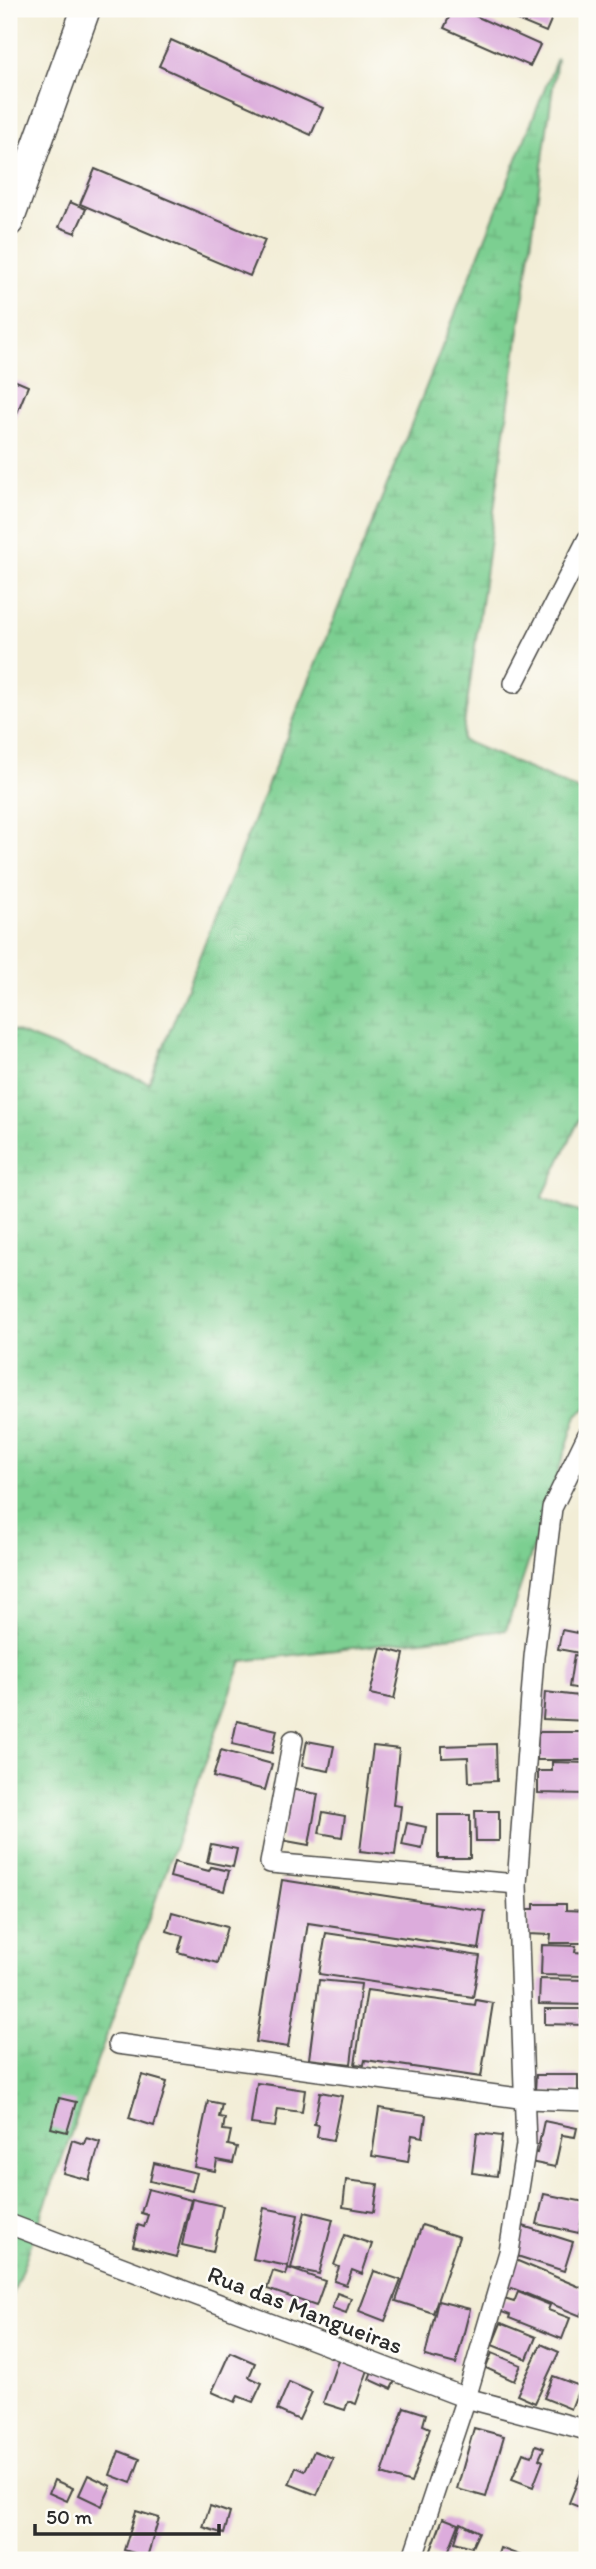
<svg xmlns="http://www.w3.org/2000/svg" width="596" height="2569" font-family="Itim,sans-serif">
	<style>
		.wetland { fill: url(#wetland-marsh); stroke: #547d5e; stroke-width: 2 }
		.building { fill: #dcacdc }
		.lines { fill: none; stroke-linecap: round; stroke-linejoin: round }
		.street-casing { stroke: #494845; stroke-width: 22 }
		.secondary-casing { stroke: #494845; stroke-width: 31 }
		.street { stroke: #fff; stroke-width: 19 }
		.secondary { stroke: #fff; stroke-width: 28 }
		.labels { text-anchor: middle; stroke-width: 5; stroke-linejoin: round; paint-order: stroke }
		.street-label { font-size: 24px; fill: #2b2b2b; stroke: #fdfcf7 }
	</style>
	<defs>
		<pattern id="wetland-marsh" width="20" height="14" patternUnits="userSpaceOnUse" patternTransform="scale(1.75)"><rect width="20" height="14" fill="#7ccf91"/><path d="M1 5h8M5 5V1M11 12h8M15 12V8" fill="none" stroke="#6bb27d"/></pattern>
	</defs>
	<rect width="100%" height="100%" fill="#fdfcf7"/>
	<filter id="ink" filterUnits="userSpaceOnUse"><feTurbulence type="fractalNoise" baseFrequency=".0143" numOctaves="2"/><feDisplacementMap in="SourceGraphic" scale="14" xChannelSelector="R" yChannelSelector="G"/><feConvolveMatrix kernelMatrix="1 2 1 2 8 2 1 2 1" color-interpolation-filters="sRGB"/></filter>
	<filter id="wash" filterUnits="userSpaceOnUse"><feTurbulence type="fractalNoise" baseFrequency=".00686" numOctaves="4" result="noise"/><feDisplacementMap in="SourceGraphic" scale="28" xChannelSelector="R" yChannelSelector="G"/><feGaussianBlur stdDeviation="1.57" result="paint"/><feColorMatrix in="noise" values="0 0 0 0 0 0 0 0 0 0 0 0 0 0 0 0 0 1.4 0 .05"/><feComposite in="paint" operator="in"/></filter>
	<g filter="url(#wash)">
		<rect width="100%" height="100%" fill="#f2edd6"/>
		<polygon class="wetland" points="557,58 462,740 587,794 587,1104 542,1198 587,1215 587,1406 577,1415 506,1630 242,1661 9,2305 9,1029 149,1083"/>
		<g id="blocks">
			<g class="building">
				<polygon points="453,9 460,9 540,45 530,66 444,28"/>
				<polygon points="502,9 543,9 554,13 546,32 500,13"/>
				<polygon points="171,40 323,108 311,135 159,66"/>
				<polygon points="95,169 265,240 250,276 80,204"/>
				<polygon points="70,202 86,209 75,233 59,227"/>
				<polygon points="9,378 28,386 13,423 9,421"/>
				<polygon points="562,1630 587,1635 585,1654 558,1649"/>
				<polygon points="381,1648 404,1654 394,1699 370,1694"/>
				<polygon points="574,1655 587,1657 587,1690 569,1687"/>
				<polygon points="545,1692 587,1697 587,1721 543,1719"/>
				<polygon points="237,1721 277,1730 272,1753 232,1744"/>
				<polygon points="538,1732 587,1732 587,1760 537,1760"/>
				<polygon points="307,1741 334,1746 329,1771 302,1766"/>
				<polygon points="496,1744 497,1781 469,1782 468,1757 442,1758 442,1746"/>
				<polygon points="373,1746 399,1749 393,1805 401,1806 395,1855 360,1851"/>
				<polygon points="221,1750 272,1764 265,1790 213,1777"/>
				<polygon points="552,1762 587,1763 587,1794 538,1793 538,1771 552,1771"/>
				<polygon points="290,1789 318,1794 309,1845 281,1840"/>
				<polygon points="475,1811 499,1811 499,1841 476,1841"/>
				<polygon points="323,1812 345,1816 342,1837 319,1833"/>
				<rect x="438" y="1815" width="32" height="43"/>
				<polygon points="407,1823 426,1827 422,1849 402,1845"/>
				<polygon points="211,1844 237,1849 233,1867 207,1862"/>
				<polygon points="174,1862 209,1871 211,1867 229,1871 224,1891 170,1877"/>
				<polygon points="282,1880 485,1911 479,1949 308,1923 288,2047 256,2042"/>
				<polygon points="534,1904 566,1904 566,1910 587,1911 587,1943 550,1943 551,1935 527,1934 528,1909 534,1909"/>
				<polygon points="172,1912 227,1927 217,1963 178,1952 183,1936 167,1931"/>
				<polygon points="326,1933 480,1956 473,1997 319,1974"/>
				<polygon points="542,1945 576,1946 575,1952 587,1953 587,1976 541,1975"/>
				<polygon points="540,1979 587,1980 587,2005 539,2004"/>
				<polygon points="319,1980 361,1984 351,2064 309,2059"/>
				<polygon points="367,1990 475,2005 476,2000 493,2003 481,2077 365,2060 364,2065 355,2064"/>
				<polygon points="545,2009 581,2009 581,2018 586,2017 586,2025 545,2024"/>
				<polygon points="142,2075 167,2082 154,2126 129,2118"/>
				<polygon points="536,2075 578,2075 578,2092 535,2091"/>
				<polygon points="257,2083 305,2090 302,2112 278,2109 275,2127 251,2124"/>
				<polygon points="320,2092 342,2096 333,2140 317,2137 319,2125 314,2124"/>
				<polygon points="59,2098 76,2102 67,2132 51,2128"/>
				<polygon points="208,2101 222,2104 219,2117 225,2118 223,2130 231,2131 228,2145 237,2147 233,2163 217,2160 215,2171 194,2167"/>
				<polygon points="379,2108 426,2115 423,2137 412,2135 408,2162 372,2156"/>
				<polygon points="544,2121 577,2128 575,2137 562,2135 555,2167 530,2162 532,2152 537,2153"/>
				<polygon points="477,2133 502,2136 497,2176 472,2173"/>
				<polygon points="86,2138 100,2142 89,2180 63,2173 72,2140 84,2144"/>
				<polygon points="154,2163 197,2173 192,2191 150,2181"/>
				<polygon points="346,2180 378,2184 374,2212 343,2207"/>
				<polygon points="148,2189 191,2200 176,2257 133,2246 138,2225 144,2227 148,2215 141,2213"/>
				<polygon points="544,2194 585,2202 579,2233 537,2224"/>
				<polygon points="192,2199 223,2206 213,2252 182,2245"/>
				<polygon points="264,2208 298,2215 288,2266 253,2259"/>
				<polygon points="305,2212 333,2219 319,2274 291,2268"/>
				<polygon points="422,2225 459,2237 433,2313 396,2301"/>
				<polygon points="523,2226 573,2242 564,2271 514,2255"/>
				<polygon points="345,2235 372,2244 362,2274 352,2270 346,2285 334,2281 339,2267 334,2265"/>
				<polygon points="513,2259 587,2290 587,2302 581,2316 512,2288 511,2290 501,2286"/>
				<polygon points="288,2268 325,2281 316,2306 267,2289 273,2271 286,2275"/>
				<polygon points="374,2271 401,2280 385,2321 359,2311"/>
				<polygon points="518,2292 550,2305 548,2310 570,2318 562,2339 509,2318 510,2315 499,2311 504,2299 514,2302"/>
				<polygon points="337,2293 351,2298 346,2313 332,2308"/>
				<polygon points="438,2301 470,2309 456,2364 425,2356"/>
				<polygon points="501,2323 536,2337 527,2359 492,2345"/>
				<polygon points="541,2344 559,2352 535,2403 517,2395"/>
				<polygon points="230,2352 255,2363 249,2377 262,2383 253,2402 238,2396 235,2402 212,2392"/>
				<polygon points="492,2353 521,2365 514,2381 486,2368"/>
				<polygon points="338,2360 368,2370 356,2404 348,2401 345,2410 323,2403"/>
				<polygon points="374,2366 397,2377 391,2389 369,2379"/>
				<polygon points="553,2376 580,2386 571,2409 544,2398"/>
				<polygon points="289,2382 312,2392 299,2420 277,2410"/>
				<polygon points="404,2407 426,2414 423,2425 430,2428 411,2483 382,2474"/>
				<polygon points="474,2428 504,2436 486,2497 457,2489"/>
				<polygon points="536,2445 544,2448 539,2459 543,2461 533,2487 512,2479 523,2453 532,2456"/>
				<polygon points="119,2451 140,2459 131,2483 110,2475"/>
				<polygon points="314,2451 333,2458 317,2495 289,2484 296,2467 305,2471"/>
				<polygon points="587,2458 587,2510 569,2503"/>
				<polygon points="88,2475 111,2486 102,2506 79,2495"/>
				<polygon points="54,2480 73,2488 67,2501 49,2493"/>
				<polygon points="210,2506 230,2513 224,2534 203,2527"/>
				<polygon points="136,2511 159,2518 147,2557 124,2550"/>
				<polygon points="443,2518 459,2524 445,2560 430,2553"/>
				<polygon points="461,2523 479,2532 472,2547 455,2542"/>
				<polygon points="500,2548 532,2560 496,2560"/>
			</g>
		</g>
	</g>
	<g filter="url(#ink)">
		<use href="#blocks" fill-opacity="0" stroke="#494845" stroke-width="2"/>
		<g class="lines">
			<defs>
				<g id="street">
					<polyline points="514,683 587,540"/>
					<polyline points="293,1740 270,1863 517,1884"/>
					<polyline points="118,2044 526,2099 587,2101"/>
					<polyline points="9,2224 466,2398 587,2430"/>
					<polyline points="412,2560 466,2398 509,2252 526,2145 517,1884 534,1657 552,1508 587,1436"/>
				</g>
				<polyline id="secondary" points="9,222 86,9"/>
			</defs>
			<use href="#street" class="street-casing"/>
			<use href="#secondary" class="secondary-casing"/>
			<use href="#street" class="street"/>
			<use href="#secondary" class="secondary"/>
		</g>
	</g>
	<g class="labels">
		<g class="street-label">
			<text transform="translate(305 2310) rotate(21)" y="8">Rua das Mangueiras</text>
		</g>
	</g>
	<rect width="596" height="2569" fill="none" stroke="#fdfcf7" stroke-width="35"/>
	<path d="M35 2524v10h184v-10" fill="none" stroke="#2b2b2b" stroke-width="3.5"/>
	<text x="46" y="2524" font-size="21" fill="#2b2b2b" stroke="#fdfcf7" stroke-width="5" paint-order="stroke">50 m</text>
</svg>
